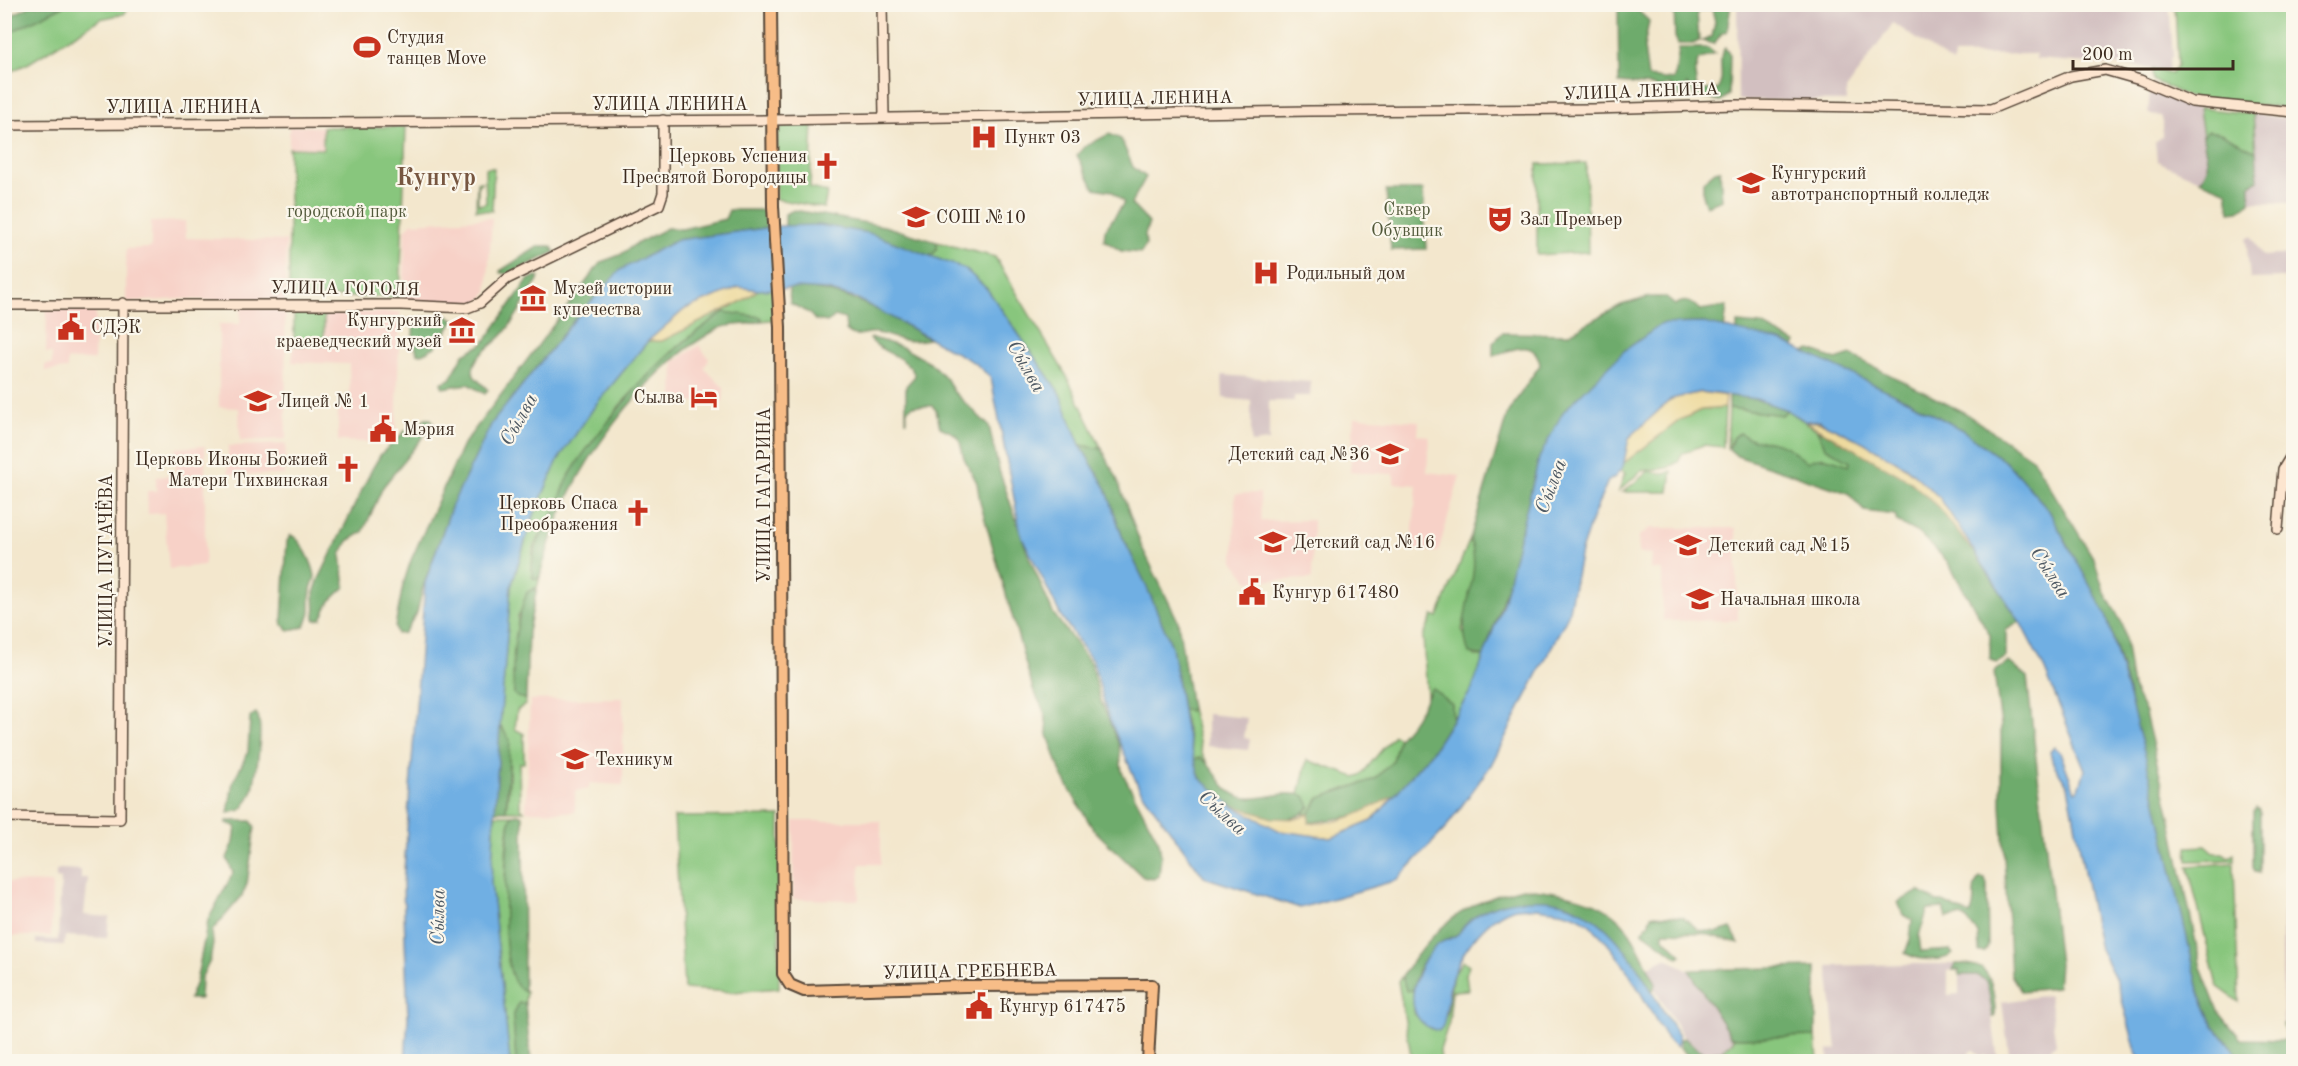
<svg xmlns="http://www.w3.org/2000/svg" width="2298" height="1066" font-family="'Old Standard TT',serif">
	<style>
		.built { fill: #f7d1c7 }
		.industrial { fill: #d2bfc0 }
		.green { fill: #88c67d; stroke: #62784e; stroke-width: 1.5 }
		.forest { fill: #6eab6c; stroke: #546a45; stroke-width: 1.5 }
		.sand { fill: #eeda9e; stroke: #94825e; stroke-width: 1.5 }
		.water { fill: #70afe3; stroke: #566c80; stroke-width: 1.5 }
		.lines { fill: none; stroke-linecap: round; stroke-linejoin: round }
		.secondary-casing { stroke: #574638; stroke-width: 12 }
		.primary-casing { stroke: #574638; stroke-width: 14 }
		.secondary { stroke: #fce5cf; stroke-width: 9 }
		.primary { stroke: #f7bd88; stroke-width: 10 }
		.labels { text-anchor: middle; stroke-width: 4.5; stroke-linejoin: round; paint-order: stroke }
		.poi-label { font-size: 18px; fill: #3b2a1e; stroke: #fbf7ec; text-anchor: start }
		.street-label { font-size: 18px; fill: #3b2a1e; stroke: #fbf7ec }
		.park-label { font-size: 18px; fill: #52593a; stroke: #fbf7ec }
		.water-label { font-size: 20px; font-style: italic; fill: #4e5963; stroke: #fbf7ec }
		.district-label { font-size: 24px; font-weight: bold; fill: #775640; stroke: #fbf7ec }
	</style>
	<rect width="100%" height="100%" fill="#fbf7ec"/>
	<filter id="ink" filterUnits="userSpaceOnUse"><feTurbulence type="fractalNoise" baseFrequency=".0167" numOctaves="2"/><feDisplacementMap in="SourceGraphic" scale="12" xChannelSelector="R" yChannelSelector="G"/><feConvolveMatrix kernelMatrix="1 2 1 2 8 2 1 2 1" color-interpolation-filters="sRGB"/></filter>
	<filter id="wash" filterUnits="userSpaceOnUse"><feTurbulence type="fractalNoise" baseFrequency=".008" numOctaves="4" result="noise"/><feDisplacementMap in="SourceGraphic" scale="24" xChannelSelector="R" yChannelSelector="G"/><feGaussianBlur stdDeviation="1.35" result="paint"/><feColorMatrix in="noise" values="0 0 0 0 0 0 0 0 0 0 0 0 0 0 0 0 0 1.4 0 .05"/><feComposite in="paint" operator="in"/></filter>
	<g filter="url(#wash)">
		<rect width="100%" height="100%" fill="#f3e7cd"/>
		<g class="built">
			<polygon points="289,126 323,127 323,149 289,148"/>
			<polygon points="492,218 487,293 479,302 469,305 404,300 405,231 411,223"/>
			<polygon points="185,221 186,238 286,241 285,304 183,299 126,302 126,249 151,248 151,222"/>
			<polygon points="47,304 96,306 94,360 67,360 67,369 45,371 45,365 52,364 52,353 46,353"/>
			<polygon points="241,306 285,307 286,439 240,441 239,408 219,407 219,324 240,324"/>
			<polygon points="400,312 396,435 387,443 338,441 338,401 350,401 349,364 292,362 294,345 324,345 324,313"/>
			<polygon points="699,345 709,359 704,368 724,388 723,402 673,402 674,362"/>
			<polygon points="1354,417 1419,421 1418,435 1429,436 1427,472 1460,476 1438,552 1411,550 1417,485 1394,483 1394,474 1350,472"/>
			<polygon points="286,444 284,475 228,474 228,446"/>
			<polygon points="205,446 205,565 169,569 164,513 148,514 147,491 156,491 156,477 176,475 176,448"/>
			<polygon points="1260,493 1261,521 1313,520 1312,579 1249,581 1234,562 1235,494"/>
			<polygon points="1650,528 1736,528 1738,620 1663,621 1662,570 1651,569 1652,554 1638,553 1639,536"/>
			<polygon points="623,698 623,785 589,783 589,789 575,791 575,812 526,811 530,700"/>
			<polygon points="794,821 881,821 881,864 860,864 859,900 793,899"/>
			<polygon points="5,882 52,883 51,936 5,936"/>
		</g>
		<g class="industrial">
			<polygon points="1737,5 2169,5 2173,55 2170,59 2168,72 2143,67 2036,59 2036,54 1954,55 1953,63 1893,23 1846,90 1847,101 1738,100"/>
			<polygon points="2150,89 2177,102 2199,108 2208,165 2207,172 2200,180 2157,161 2155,141 2162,137 2162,117 2148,113"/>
			<polygon points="2253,114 2293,119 2293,203 2250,202 2250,185 2258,179"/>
			<polygon points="2251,236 2263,256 2293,254 2293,278 2250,279 2246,239"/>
			<polygon points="1222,375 1311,382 1310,396 1294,396 1294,401 1269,401 1269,441 1251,443 1251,401 1223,398"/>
			<polygon points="1207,714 1247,718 1244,738 1250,739 1248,750 1207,746"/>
			<polygon points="61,869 81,870 81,878 88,878 84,915 109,917 107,938 65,936 64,945 36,944 36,939 58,940 61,879 56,878 56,870"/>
			<polygon points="2293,906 2293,1021 2283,1024 2282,912"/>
			<polygon points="1665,958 1689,970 1734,1040 1723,1050 1705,1054 1684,1038 1655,989 1656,983 1647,967"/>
			<polygon points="1906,964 1956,964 1953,970 1948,971 1948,995 1959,994 1959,975 1977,975 1987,981 1998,1061 1986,1061 1986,1056 1980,1056 1974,1050 1970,1050 1967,1058 1961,1061 1829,1061 1828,1050 1837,1049 1828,966"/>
			<polygon points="2049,995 2056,1044 2039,1061 2020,1061 2018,1054 2009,1053 2002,1002"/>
		</g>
		<g class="green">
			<polygon points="65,5 131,5 124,14 100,19 29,63 5,74 4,35"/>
			<polygon points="2175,5 2293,5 2293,109 2204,100 2186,96 2153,80 2152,69 2171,74 2178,65"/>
			<polygon points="2199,108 2253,114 2256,151 2220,133 2208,131 2203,136"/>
			<polygon points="813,124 810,188 827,192 824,208 776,199 777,133 783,125"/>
			<polygon points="323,127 406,127 400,297 289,297 289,148 323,149"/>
			<polygon points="1586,163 1588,252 1537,255 1537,164"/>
			<polygon points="485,168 494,168 492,211 476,210 477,182 482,182 478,185 478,203 479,205 486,203"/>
			<polygon points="937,242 995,257 1066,375 1102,449 1080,445 1059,392 987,289 965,269 928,256 934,254"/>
			<path d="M 774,289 L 778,319 L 761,321 L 762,320 L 724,312 L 674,350 L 620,405 L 570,474 L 553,514 L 533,548 L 532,575 L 533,578 L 538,579 L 540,576 L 537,588 L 534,588 L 518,616 L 514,694 L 526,699 L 525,705 L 517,710 L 515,729 L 524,734 L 524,763 L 519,763 L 520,807 L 524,811 L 506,811 C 509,791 514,738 500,725 L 511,587 L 532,520 L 558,460 L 597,403 L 648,341 L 662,341 L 742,301 L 758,290 Z"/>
			<rect x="294" y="313" width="30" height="32"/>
			<polygon points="1725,408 1723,447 1703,445 1683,453 1678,462 1667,468 1641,471 1619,491 1625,473 1620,470 1622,460 1625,462 1680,420 1701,410"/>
			<polygon points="1729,408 1782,415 1787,410 1817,430 1825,447 1851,461 1849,465 1823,457 1808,463 1770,441 1752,441 1740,433 1733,437 1727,449"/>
			<polygon points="1649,471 1665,474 1672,471 1669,492 1623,492"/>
			<polygon points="1470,539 1475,556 1474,577 1462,630 1475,656 1484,656 1472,689 1452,720 1452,704 1432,688 1427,696 1423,637 1433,615 1438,617"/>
			<polygon points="1191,708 1202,754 1208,763 1201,758 1194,759 1182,709 1189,711"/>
			<polygon points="1394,735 1399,738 1393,761 1375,779 1319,798 1309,814 1304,814 1310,806 1299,795 1307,760 1355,777 1361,775"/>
			<path d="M 495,815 L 512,815 C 503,836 503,943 510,965 C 513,976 516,987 526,991 L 525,1003 L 519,1003 L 513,1016 L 516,1061 L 510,1061 L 491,882 Z"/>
			<polygon points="780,816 779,988 733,992 684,989 674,817"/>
			<polygon points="2206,846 2214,853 2223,853 2229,857 2234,854 2234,860 2188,861 2187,847"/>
			<polygon points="2234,863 2234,868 2239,1002 2217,986 2188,866"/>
			<polygon points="1463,961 1469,966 1466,974 1468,990 1452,991 1449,1022 1440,1050 1441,1061 1412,1061 1398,981 1402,976 1406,990 1413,990 1414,1014 1431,1029 1447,1014 1453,974"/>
			<polygon points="1730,1036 1736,1038 1816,1036 1818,1061 1745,1061 1738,1055 1723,1050 1734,1040"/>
		</g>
		<g class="forest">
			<polygon points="32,5 65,5 5,35 4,19"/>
			<path d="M 1618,5 L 1632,5 L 1649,21 L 1644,48 L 1648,77 L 1673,80 L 1676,72 L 1679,48 L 1708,48 L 1715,54 L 1698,60 L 1695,74 L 1697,90 L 1717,90 C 1727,77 1715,59 1725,48 L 1730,55 L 1729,95 L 1721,101 L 1694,97 L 1687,84 L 1678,98 L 1676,89 L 1669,85 L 1658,88 L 1653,86 L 1619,83 Z"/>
			<polygon points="1674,5 1731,5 1727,31 1722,33 1714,44 1702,41 1712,37 1715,22 1712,9 1697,11 1699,41 1693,44 1678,44 1675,37"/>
			<path d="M 2208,131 L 2220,133 L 2256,151 L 2258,180 L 2250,185 L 2250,202 L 2239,211 L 2230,212 L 2227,191 L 2200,180 C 2214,166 2204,153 2203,136 Z"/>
			<polygon points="1109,134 1121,139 1133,167 1146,177 1131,204 1149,223 1145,235 1146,245 1141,253 1121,251 1104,240 1105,230 1124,203 1112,191 1094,188 1077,155 1084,147"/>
			<polygon points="1720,170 1722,200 1706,206 1703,198 1703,181 1715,171"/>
			<polygon points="1386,190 1423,190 1426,249 1391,250"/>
			<polygon points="729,210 766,210 766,228 677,240 621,270 575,319 492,423 452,505 423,587 417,613 404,633 397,634 395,627 403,585 411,560 463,445 601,262 620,255 634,245 667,228 682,229 725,219"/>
			<path d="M 794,210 L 884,226 L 937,242 C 938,250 936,253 928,256 C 875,236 844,225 785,226 L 785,214 Z"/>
			<polygon points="539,246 551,246 555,252 509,274 501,273 500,271"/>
			<path d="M 536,276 L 539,277 L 538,280 C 526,297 518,316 505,332 C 496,345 468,356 474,376 L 488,390 L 485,394 L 468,384 L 443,388 L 441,383 L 450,379 L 464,354 L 483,344 L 528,280 Z"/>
			<path d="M 789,288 C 843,286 885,313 929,339 C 903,344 900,338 877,333 C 864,331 857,341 846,330 L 845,319 L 835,316 L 828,322 L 815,320 L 809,313 L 790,303 Z"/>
			<path d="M 1650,297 L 1665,297 L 1675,305 C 1685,298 1692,302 1700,310 L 1727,306 L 1724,330 L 1704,323 L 1662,324 L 1624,351 L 1539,458 L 1511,574 L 1484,656 L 1469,653 C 1453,611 1484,582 1470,539 L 1508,412 L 1540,365 C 1536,337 1511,350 1493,356 L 1493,343 L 1502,333 L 1568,334 L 1621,305 Z"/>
			<path d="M 724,312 L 761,317 L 762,320 C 750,327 731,322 718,329 C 652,363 589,448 560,515 C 551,534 546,556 540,576 L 538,579 L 533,578 C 528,553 541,536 553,515 C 560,502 563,486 571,473 C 582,453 597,436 611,418 C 643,377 680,341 724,312 Z"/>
			<polygon points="448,316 455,320 435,347 422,354 417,353 413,337 414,318"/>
			<polygon points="1737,323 1762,325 1796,343 1794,347 1781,341 1737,333"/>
			<path d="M 873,338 L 902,347 L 931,363 L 948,381 L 953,391 L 989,426 L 999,470 L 1029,557 L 1053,613 L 1091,664 L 1100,699 L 1119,745 L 1122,772 L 1159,842 L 1161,856 L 1159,876 L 1153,879 L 1143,877 L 1093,829 L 1074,797 L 1061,773 L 1048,735 L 1045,713 L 1033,689 L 1026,665 L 980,502 L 977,483 L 964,458 L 960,441 L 955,434 L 940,427 L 936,410 L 932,406 L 913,406 L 907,410 L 906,422 L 906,386 L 915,376 C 908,355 882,355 870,339 Z"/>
			<polygon points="1811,350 1836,360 1851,355 1963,412 2033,459 2094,559 2104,591 2123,625 2132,687 2145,713 2172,825 2201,968 2218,1011 2241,1039 2286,1040 2283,1024 2293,1021 2293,1061 2243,1061 2214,1026 2200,995 2123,671 2106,615 2048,509 2008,464 1962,430 1913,403 1802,352"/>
			<polygon points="1729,396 1756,399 1787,410 1782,415 1729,408"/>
			<polygon points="426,419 431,419 433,424 383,487 363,532 348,541 341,555 345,587 330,601 321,619 315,620 314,593 318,581 372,469 381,454 405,431"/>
			<path d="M 1817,430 C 1857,446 1909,475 1939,507 C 1952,521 1960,539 1974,551 L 2020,622 L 2006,630 L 2006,657 L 1997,663 L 1990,659 L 1990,635 L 1947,561 L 1920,534 L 1897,522 L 1895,515 L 1864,511 L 1848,493 L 1737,456 L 1729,449 L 1733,437 L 1740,433 C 1760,446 1762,437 1780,444 C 1790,447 1798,457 1808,462 C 1820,453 1836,461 1849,465 L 1850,461 L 1825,447 Z"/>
			<polygon points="1080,445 1102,449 1116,476 1141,545 1178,621 1191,708 1189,711 1182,709 1172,647 1145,583 1122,536 1106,488"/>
			<path d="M 291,535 C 302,540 313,564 315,576 C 315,581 311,585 311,590 C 308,606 314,611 304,627 L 289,630 L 283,625 L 282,619 L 287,541 Z"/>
			<path d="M 537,588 L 528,632 L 526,699 L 517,697 L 514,694 C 511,659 515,624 527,592 Z"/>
			<polygon points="2009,662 2027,677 2059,964 2057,988 2021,991 2011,975 2001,805 2001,725 1994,672"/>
			<polygon points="1432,688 1452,704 1452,720 1431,753 1395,795 1360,815 1308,823 1309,814 1319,798 1375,779 1393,761 1399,738 1415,719"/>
			<path d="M 256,713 C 265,722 256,775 253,789 C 251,796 246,804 241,810 L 228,813 L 233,782 L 248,752 L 250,717 Z"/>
			<polygon points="500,725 510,740 506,811 495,811"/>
			<path d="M 1201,758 C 1216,768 1220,788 1236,795 C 1258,805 1280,788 1305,796 L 1310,806 C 1289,838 1215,804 1200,777 C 1197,772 1195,764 1194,759 Z"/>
			<polygon points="2256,808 2260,810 2260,873 2255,872 2253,868 2253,812"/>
			<path d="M 518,814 L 523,816 L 524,991 C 494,980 507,849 510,820 L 512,815 Z"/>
			<polygon points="227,821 251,821 255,827 247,884 242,896 212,931 213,944 210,961 201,978 200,999 189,999 196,982 208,920 233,873 227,858 234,842 236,826 226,823"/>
			<path d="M 1980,878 L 1985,879 L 1987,885 L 1988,946 L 1985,952 L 1979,952 L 1978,933 L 1965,918 L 1960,916 L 1946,918 L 1943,908 L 1928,909 L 1919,936 L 1921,952 L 1950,950 L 1953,954 C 1941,963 1916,960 1905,953 L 1910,939 L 1912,920 L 1903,915 L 1898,902 L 1919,891 L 1937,902 L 1943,902 L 1970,915 C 1978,903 1969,888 1980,878 Z"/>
			<path d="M 1523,888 C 1559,891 1606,898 1628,930 C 1639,946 1647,966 1656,984 L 1652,992 L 1616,939 L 1570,905 L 1552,901 L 1521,900 L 1467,923 L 1458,934 L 1437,945 L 1418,970 L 1413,990 L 1406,991 L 1402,976 C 1436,925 1464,902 1523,888 Z"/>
			<polygon points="1655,915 1683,917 1699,930 1718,932 1731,928 1739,943 1702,933 1663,932 1663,937 1679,952 1681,955 1678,957 1642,931 1648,925 1651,916"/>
			<path d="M 1956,964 C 1978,963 1990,968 1993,992 C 1994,1000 1996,1009 1995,1017 L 1993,1017 L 1987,981 L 1977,975 L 1959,975 L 1959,970 L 1953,970 Z"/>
			<polygon points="1816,967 1816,1036 1736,1038 1730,1036 1689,970"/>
			<polygon points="519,1003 525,1003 531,1061 516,1061 513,1016"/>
			<path d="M 1684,1038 L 1705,1054 C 1720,1048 1733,1051 1745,1061 L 1693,1061 L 1680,1048 L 1680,1040 Z"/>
		</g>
		<g class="sand">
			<polygon points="739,287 758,290 742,301 662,341 648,341 685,309"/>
			<polygon points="1701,392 1726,396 1725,408 1701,410 1680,420 1625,462 1622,460 1629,438 1671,399"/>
			<path d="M 1805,421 C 1843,421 1913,469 1939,497 C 1953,512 1963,533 1974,551 L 1967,544 L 1939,508 L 1910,481 Z"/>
			<path d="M 1395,795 L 1372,821 L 1331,838 L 1279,831 L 1231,805 L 1272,818 L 1296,819 L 1309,814 L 1309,823 C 1340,826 1368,810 1395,795 Z"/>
		</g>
		<g class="water">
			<polygon points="819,225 869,233 965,269 987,289 1059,392 1080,445 1106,488 1122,536 1145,583 1172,647 1184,723 1200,778 1231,805 1280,831 1331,838 1372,821 1431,753 1472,689 1503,603 1539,458 1563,412 1624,351 1662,324 1704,323 1781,341 1913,403 1962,430 2008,464 2048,509 2106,615 2145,754 2200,995 2214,1026 2243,1061 2143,1061 2137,1055 2117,982 2098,945 2068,786 2053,763 2050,752 2054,747 2060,752 2075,791 2079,789 2085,770 2045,670 2020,622 1940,498 1906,467 1863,442 1819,421 1805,421 1787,410 1756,399 1701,392 1671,399 1629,438 1623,467 1615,477 1608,481 1593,516 1581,551 1568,615 1491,765 1445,829 1397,880 1300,908 1204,877 1139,788 1108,716 1093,662 1061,616 1021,535 991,378 975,363 858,299 827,290 796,288 758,290 739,287 685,309 648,341 597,403 558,460 532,519 511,587 500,725 491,882 510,1061 405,1062 408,1018 403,885 425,583 452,505 492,423 575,319 620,270 677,240 780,226"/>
			<path d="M 1521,900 C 1532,900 1543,899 1554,901 C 1619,913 1646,987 1679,1036 L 1677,1047 L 1667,1039 C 1643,1000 1625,957 1590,925 C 1579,915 1567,912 1553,910 C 1542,909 1527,906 1516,908 C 1488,915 1465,947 1454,972 C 1447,989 1448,1009 1443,1026 L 1439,1031 C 1396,1022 1414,966 1437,945 C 1443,940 1452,939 1458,934 C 1461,931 1463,926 1467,923 C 1483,908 1500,903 1521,900 Z"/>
		</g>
	</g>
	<g filter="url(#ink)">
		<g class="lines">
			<defs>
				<g id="secondary">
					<polyline points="882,4 884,117"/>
					<polyline points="4,125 773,120 1310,111 1593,109 1737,105 1991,109 2071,76 2105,70 2140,80 2192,102 2294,112"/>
					<polyline points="4,305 401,305 467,308 480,303 507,279 659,205 663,193 663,120"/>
					<polyline points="2278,529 2283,469 2294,451"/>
					<polyline points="4,817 120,819 123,303"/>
				</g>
				<polyline id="primary" points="771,4 773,206 780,327 783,974 790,985 804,991 966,986 1152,985 1148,1062"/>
			</defs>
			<use href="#secondary" class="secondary-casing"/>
			<use href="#primary" class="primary-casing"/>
			<use href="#secondary" class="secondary"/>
			<use href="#primary" class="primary"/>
		</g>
	</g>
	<defs>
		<symbol id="stadium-bare" viewBox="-9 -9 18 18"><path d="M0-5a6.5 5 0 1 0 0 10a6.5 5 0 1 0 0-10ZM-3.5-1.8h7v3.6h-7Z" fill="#c8321e" stroke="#fbf7ec" stroke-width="2.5" paint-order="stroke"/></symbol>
		<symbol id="hospital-bare" viewBox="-9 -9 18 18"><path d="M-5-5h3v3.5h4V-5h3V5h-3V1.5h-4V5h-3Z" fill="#c8321e" stroke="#fbf7ec" stroke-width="2.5" paint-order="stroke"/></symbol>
		<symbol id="church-bare" viewBox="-9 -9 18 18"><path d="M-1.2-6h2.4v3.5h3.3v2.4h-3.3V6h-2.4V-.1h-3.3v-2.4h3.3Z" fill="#c8321e" stroke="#fbf7ec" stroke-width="2.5" paint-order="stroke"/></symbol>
		<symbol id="university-bare" viewBox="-9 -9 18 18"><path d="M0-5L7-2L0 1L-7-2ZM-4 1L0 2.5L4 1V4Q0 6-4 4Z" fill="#c8321e" stroke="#fbf7ec" stroke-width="2.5" paint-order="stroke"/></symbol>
		<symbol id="school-bare" viewBox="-9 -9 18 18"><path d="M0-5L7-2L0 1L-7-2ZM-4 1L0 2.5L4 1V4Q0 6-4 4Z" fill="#c8321e" stroke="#fbf7ec" stroke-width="2.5" paint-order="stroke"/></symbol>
		<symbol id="theatre-bare" viewBox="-9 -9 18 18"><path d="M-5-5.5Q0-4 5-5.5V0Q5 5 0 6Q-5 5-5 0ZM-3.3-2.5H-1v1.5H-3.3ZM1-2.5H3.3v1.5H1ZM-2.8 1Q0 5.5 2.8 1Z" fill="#c8321e" stroke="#fbf7ec" stroke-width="2.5" paint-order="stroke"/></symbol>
		<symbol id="museum-bare" viewBox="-9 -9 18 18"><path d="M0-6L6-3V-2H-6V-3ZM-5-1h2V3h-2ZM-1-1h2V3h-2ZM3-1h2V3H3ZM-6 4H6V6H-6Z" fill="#c8321e" stroke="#fbf7ec" stroke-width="2.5" paint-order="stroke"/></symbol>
		<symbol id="civic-bare" viewBox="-9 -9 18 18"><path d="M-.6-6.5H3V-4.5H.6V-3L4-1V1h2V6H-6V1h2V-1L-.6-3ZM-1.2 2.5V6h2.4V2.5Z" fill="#c8321e" stroke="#fbf7ec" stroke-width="2.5" paint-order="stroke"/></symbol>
		<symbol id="hotel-bare" viewBox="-9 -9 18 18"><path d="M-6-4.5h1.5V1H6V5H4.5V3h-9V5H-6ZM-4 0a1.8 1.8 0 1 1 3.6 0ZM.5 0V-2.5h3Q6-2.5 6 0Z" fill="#c8321e" stroke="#fbf7ec" stroke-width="2.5" paint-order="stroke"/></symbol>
	</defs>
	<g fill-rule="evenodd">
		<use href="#stadium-bare" x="348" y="28" width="38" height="38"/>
		<use href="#hospital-bare" x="965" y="118" width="38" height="38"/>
		<use href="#church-bare" x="808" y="147" width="38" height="38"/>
		<use href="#university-bare" x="1732" y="164" width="38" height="38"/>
		<use href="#school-bare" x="897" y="198" width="38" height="38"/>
		<use href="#theatre-bare" x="1481" y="200" width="38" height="38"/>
		<use href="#hospital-bare" x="1247" y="254" width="38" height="38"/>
		<use href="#museum-bare" x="514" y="279" width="38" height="38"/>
		<use href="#civic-bare" x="52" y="308" width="38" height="38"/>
		<use href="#museum-bare" x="443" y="311" width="38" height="38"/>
		<use href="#hotel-bare" x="685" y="378" width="38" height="38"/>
		<use href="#school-bare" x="239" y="382" width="38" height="38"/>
		<use href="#civic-bare" x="364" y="410" width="38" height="38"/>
		<use href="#school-bare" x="1371" y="435" width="38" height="38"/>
		<use href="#church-bare" x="329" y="450" width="38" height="38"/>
		<use href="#church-bare" x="619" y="494" width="38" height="38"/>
		<use href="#school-bare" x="1254" y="523" width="38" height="38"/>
		<use href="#school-bare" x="1669" y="526" width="38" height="38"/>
		<use href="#civic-bare" x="1233" y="573" width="38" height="38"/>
		<use href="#school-bare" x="1681" y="580" width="38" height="38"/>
		<use href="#university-bare" x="556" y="740" width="38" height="38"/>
		<use href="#civic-bare" x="960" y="987" width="38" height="38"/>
	</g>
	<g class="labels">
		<g class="poi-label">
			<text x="387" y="43">Студия<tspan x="387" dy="21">танцев Move</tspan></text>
			<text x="1004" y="143">Пункт 03</text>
			<text x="807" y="162" text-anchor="end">Церковь Успения<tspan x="807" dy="21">Пресвятой Богородицы</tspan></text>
			<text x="1771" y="179">Кунгурский<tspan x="1771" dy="21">автотранспортный колледж</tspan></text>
			<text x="936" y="223">СОШ №10</text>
			<text x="1520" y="225">Зал Премьер</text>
			<text x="1286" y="279">Родильный дом</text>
			<text x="553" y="294">Музей истории<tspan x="553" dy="21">купечества</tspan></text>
			<text x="442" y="326" text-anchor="end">Кунгурский<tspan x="442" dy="21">краеведческий музей</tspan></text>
			<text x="91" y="333">СДЭК</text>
			<text x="684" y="403" text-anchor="end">Сылва</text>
			<text x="278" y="407">Лицей № 1</text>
			<text x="403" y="435">Мэрия</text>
			<text x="1370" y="460" text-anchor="end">Детский сад №36</text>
			<text x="328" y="465" text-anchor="end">Церковь Иконы Божией<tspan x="328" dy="21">Матери Тихвинская</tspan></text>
			<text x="618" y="509" text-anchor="end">Церковь Спаса<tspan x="618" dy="21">Преображения</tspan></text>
			<text x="1293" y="548">Детский сад №16</text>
			<text x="1708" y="551">Детский сад №15</text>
			<text x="1272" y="598">Кунгур 617480</text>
			<text x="1720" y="605">Начальная школа</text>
			<text x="595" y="765">Техникум</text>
			<text x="999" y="1012">Кунгур 617475</text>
		</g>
		<g class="street-label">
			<text transform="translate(1641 91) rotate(-2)" y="6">УЛИЦА ЛЕНИНА</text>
			<text transform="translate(1155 98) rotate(-1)" y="6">УЛИЦА ЛЕНИНА</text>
			<text x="670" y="110">УЛИЦА ЛЕНИНА</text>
			<text x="184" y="113">УЛИЦА ЛЕНИНА</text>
			<text transform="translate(345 288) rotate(1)" y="6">УЛИЦА ГОГОЛЯ</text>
			<text transform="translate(764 495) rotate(-90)" y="6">УЛИЦА ГАГАРИНА</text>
			<text transform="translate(106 561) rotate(-90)" y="6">УЛИЦА ПУГАЧЁВА</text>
			<text transform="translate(970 971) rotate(-1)" y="6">УЛИЦА ГРЕБНЕВА</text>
		</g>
		<g class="park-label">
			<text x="1407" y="215">Сквер<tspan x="1407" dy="21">Обувщик</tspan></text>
			<text x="347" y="217">городской парк</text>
		</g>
		<g class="water-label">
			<text transform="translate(1027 366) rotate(60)" y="7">Сы́лва</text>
			<text transform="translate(518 419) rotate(-60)" y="7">Сы́лва</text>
			<text transform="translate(1550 486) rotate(-69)" y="7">Сы́лва</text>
			<text transform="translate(2051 572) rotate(57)" y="7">Сы́лва</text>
			<text transform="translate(1223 812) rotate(42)" y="7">Сы́лва</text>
			<text transform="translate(437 917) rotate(-89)" y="7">Сы́лва</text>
		</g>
		<g class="district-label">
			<text x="436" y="185">Кунгур</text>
		</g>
	</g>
	<rect width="2298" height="1066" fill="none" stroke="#fbf7ec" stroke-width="24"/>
	<path d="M2073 60v9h160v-9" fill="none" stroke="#3b2a1e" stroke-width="3"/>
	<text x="2082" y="60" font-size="18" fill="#3b2a1e" stroke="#fbf7ec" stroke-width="4.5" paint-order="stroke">200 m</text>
</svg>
